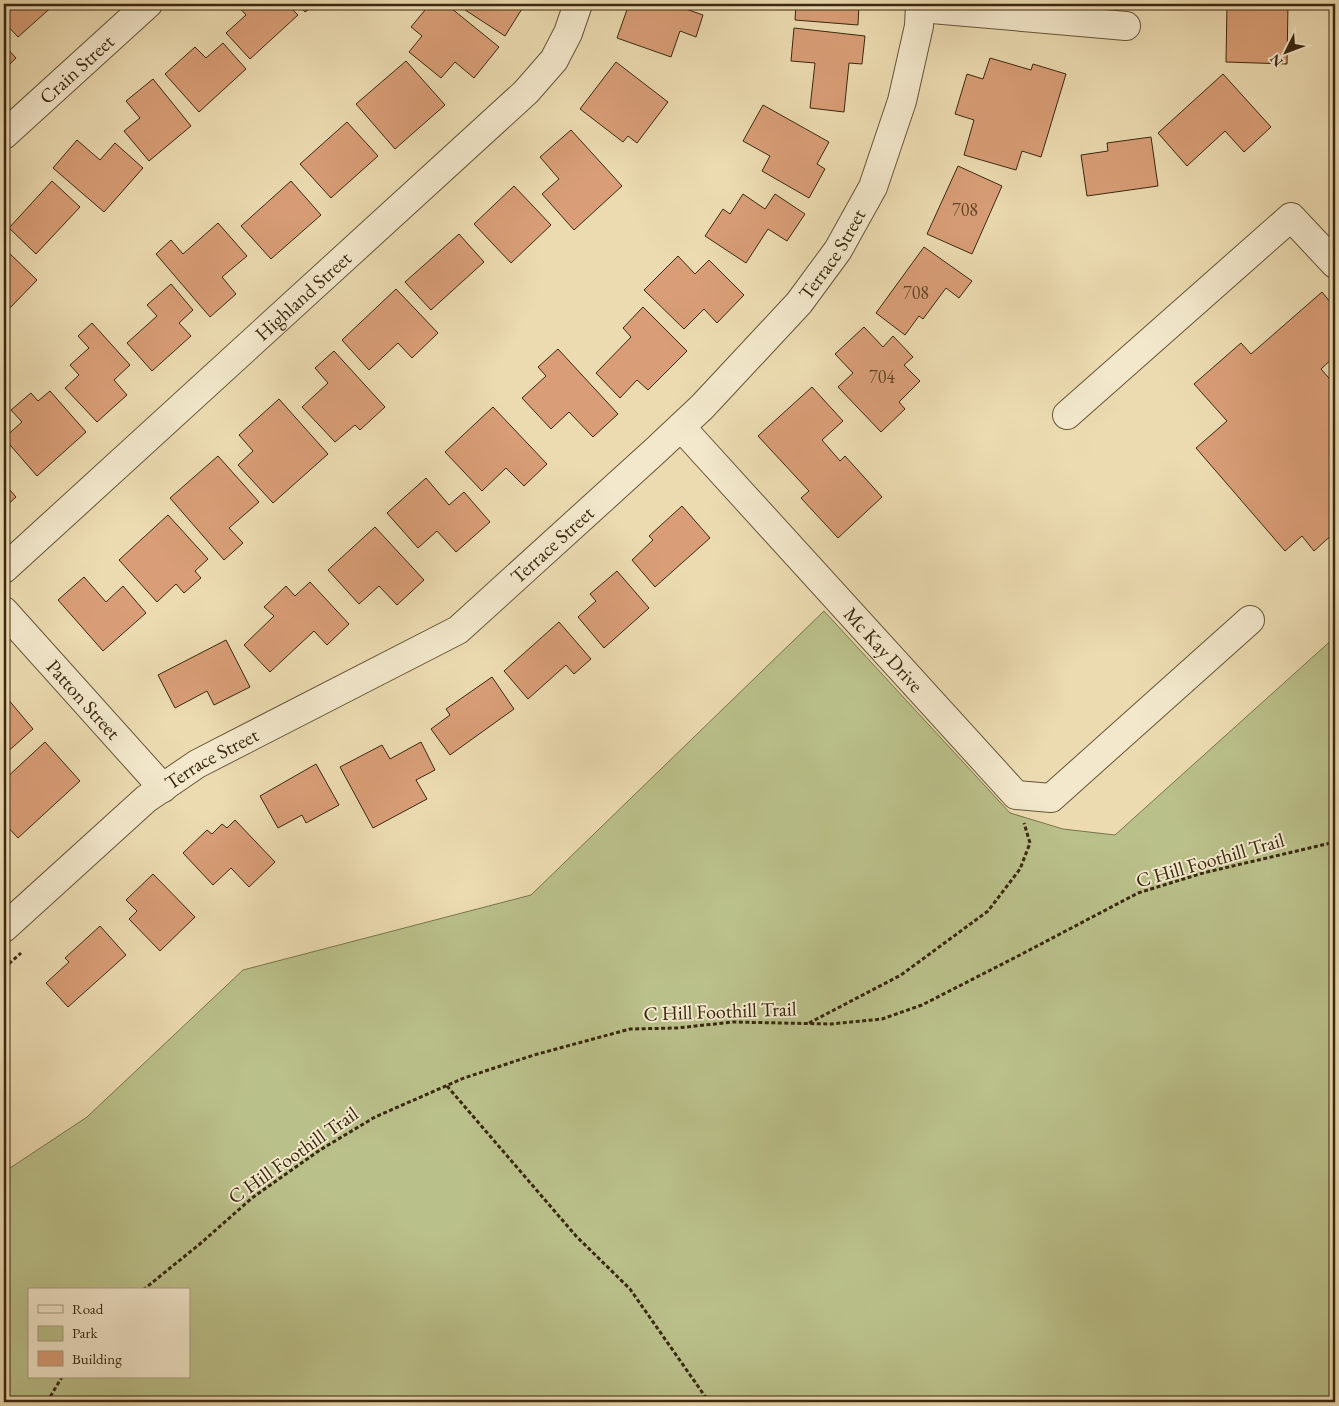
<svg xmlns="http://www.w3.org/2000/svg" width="1339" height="1406" font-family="'EB Garamond',serif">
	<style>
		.green { fill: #bac08a; stroke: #7a744c; fill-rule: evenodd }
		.building { fill: #d99e77; stroke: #3a280f }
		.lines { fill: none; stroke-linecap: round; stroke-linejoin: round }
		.minor-casing { stroke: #665538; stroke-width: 30 }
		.path { stroke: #3a280f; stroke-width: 3; stroke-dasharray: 4 2.5; stroke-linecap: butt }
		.minor { stroke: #f3e8cc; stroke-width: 28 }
		.labels { text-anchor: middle; stroke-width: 4; stroke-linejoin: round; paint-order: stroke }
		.number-label { font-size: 18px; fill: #624629 }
		.street-label { font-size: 20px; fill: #3a280f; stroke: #f3e8cc }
	</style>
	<rect width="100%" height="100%" fill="#ecdbb1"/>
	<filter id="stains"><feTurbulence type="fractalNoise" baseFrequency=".004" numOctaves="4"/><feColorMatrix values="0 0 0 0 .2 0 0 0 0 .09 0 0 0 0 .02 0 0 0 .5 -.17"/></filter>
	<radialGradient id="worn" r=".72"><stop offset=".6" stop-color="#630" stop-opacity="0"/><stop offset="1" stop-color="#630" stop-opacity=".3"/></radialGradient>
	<path class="green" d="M 824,611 L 1010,813 L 1063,829 L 1115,835 L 1335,637 L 1335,1402 L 4,1402 L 4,1328 L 7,1323 L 4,1319 L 4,1172 L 87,1117 L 243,970 L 531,895 ZM 29,1290 L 189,1290 L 189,1377 L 29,1377 Z"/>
	<g class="building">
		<polygon points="4,4 55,4 18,37 4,22"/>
		<polygon points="236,4 287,4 298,15 250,59 226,33 246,15"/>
		<polygon points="298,4 317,4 305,12"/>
		<polygon points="430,4 446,4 499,47 474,78 455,62 441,78 409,52 422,36 411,27"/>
		<polygon points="456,4 525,4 505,36"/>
		<polygon points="629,4 685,4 683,8 703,15 696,37 680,31 671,57 617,38"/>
		<polygon points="796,4 859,4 858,25 795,20"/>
		<polygon points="1227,4 1288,4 1287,64 1226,62"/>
		<polygon points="794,28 865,36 862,64 849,63 844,112 810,108 815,63 791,61"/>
		<polygon points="223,43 246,69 199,112 165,74 195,47 206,58"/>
		<polygon points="4,45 16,58 4,70"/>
		<polygon points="990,58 1031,70 1033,64 1066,74 1041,157 1022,151 1016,170 964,155 974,120 955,114 967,74 983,79"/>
		<polygon points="406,61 445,105 395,149 356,104"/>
		<polygon points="616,62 668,102 637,143 628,136 623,142 580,109"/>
		<polygon points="1223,74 1271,127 1244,152 1225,131 1187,166 1158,133"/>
		<polygon points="153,79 191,126 149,161 124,131 140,118 126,101"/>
		<polygon points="763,105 829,142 817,164 825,169 809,198 762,171 770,156 743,141"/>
		<polygon points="347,122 378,156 331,198 300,164"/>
		<polygon points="571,130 622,186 574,230 542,194 559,179 540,157"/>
		<polygon points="1151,137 1158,186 1087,196 1081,155 1108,151 1107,143"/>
		<polygon points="77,140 100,160 115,143 143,168 104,212 53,168"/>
		<polygon points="958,166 1002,186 972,254 927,234"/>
		<polygon points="52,181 80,207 36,254 9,228"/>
		<polygon points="291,181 321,215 271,259 241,226"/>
		<polygon points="514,186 551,225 511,263 474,224"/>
		<polygon points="743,194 765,209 775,194 805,214 787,241 768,229 746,263 705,236 723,209 730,214"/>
		<polygon points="218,223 247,256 222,277 236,294 210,317 156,254 171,240 183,254"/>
		<polygon points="459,234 484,262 431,310 405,282"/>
		<polygon points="924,247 972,281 959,298 946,288 923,319 919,316 905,335 876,313"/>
		<polygon points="4,248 37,280 6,312 4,310"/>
		<polygon points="678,256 695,274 709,260 744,295 717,323 704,309 684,329 644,290"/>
		<polygon points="171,284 193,310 179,323 191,336 152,371 127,343 157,316 147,305"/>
		<polygon points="396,289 438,333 412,358 398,343 369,370 342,340"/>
		<polygon points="1322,292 1335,308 1335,356 1321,369 1335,385 1335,532 1314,551 1302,536 1285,551 1196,448 1227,421 1194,384 1241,343 1251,354"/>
		<polygon points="643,307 687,351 648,390 637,380 620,398 596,373 631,337 623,328"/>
		<polygon points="92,323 130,365 114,380 127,395 97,422 65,388 79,375 70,365 89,348 78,336"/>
		<polygon points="864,327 883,347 893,336 913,357 904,365 920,381 899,402 905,409 881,432 838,387 853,373 835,354"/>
		<polygon points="558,349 618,414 593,437 569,412 551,429 522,398 546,376 538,367"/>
		<polygon points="334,351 385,407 360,430 355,425 335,442 302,407 328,383 315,368"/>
		<polygon points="812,387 843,421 822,440 840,461 845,456 882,497 838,538 801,498 809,491 758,436"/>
		<polygon points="50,391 86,432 37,476 4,438 22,422 11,410 31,393 38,401"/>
		<polygon points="279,399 328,454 273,503 238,465 253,451 239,435"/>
		<polygon points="493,407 547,464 524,486 506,468 482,491 445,452"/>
		<polygon points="218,456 259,502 229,528 243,543 224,560 170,498"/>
		<polygon points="426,478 449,505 464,492 490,522 456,552 437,531 418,548 387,513"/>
		<polygon points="4,483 16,497 4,508"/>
		<polygon points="682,506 710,538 655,587 632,560 653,540 649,536"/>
		<polygon points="168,515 208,559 195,571 201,578 184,593 176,584 157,602 119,560"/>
		<polygon points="375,527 424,580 397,605 379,586 359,604 328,570"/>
		<polygon points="617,571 649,608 604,648 578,617 596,601 590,594"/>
		<polygon points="84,577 106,602 123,586 146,613 103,651 58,600"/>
		<polygon points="310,582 349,624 327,645 314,631 270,672 244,645 274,616 264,607 286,586 295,596"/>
		<polygon points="559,622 591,659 574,674 566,665 528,699 504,671"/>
		<polygon points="226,640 250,687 214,705 207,691 175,708 158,675"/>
		<polygon points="492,677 514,709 450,755 431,729 450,715 446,709"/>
		<polygon points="7,698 33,729 4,755 4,701"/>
		<polygon points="45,742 80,781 18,838 4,823 4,780"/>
		<polygon points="421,742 435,770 416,780 427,799 373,828 340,767 382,745 390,759"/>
		<polygon points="316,764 339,805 306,823 302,815 278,828 260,796"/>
		<polygon points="235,820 275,862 249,887 231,868 213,885 183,853 207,830 212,834 222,824 227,828"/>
		<polygon points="153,874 195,917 160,951 129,919 137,911 126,900"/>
		<polygon points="100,926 126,955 68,1007 46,983 69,962 65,958"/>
	</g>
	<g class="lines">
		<defs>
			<g id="minor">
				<polyline points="920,8 1126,26"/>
				<path id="s1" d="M 4,135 L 148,4"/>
				<polyline points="1067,415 1291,217 1335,264"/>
				<path id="s2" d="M 681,427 L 1016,795 L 1051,798 L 1250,620"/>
				<path id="s3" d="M 4,569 L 526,92 L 554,60 L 568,33 L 578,4"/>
				<path id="s4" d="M 4,611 L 163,788"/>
				<path id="s5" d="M 4,928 L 146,799 L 197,764 L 458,630 L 655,451 L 702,407 L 799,303 L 838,250 L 873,187 L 902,101 L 919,26 L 920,4"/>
			</g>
		</defs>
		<use href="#minor" class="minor-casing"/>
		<g class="path">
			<polyline points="4,968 21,953"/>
			<polyline points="809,1023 901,975 988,911 1020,869 1030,843 1024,823"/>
			<polyline points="447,1086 576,1236 630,1289 709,1402"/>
			<polyline points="143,1290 201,1243 252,1198 320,1150 375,1117 464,1078 534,1055 630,1029 677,1028 733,1022 831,1024 882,1019 922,1005 1020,955 1138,893 1203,873 1335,842"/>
			<polyline points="47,1402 62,1377"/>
		</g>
		<use href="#minor" class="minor"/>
	</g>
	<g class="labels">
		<g class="number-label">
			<text x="965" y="216">708</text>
			<text x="916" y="299">708</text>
			<text x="882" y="383">704</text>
		</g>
		<g class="street-label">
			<text dy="7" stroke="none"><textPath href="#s1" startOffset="98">Crain Street</textPath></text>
			<text dy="7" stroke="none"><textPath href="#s5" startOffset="1079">Terrace Street</textPath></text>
			<text dy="7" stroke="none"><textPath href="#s3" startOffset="405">Highland Street</textPath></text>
			<text dy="7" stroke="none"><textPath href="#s5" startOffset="674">Terrace Street</textPath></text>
			<text dy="7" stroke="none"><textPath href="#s2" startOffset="301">Mc Kay Drive</textPath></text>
			<text dy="7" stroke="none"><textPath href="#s4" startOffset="119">Patton Street</textPath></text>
			<text dy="7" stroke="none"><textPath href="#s5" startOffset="269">Terrace Street</textPath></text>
			<text transform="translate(1210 860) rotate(-16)" y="7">C Hill Foothill Trail</text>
			<text transform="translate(720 1011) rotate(-2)" y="7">C Hill Foothill Trail</text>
			<text transform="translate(293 1155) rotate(-35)" y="7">C Hill Foothill Trail</text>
		</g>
	</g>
	<rect width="1339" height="1406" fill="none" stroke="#ecdbb1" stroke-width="20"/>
	<rect x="5" y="5" width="1329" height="1396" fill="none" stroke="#3a280f" stroke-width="2.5"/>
	<rect x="10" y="10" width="1319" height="1386" fill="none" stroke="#3a280f"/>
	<rect x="28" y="1288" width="162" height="90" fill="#f3e8cc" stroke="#a99b80"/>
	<rect x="38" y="1305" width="25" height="8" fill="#f3e8cc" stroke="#a99b80"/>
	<text x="72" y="1314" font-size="15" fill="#3a280f">Road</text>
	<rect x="38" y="1326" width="25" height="15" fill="#bac08a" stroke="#a99b80"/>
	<text x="72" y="1338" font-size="15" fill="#3a280f">Park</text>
	<rect x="38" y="1351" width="25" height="15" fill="#d99e77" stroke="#a99b80"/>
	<text x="72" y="1364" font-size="15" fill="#3a280f">Building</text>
	<g transform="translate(1286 52) rotate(228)" stroke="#f3e8cc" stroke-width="4" paint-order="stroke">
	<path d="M0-4L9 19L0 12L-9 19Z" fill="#3a280f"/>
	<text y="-8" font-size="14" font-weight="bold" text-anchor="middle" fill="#3a280f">N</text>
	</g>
	<rect width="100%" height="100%" filter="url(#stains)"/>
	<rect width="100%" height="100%" fill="url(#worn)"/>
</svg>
